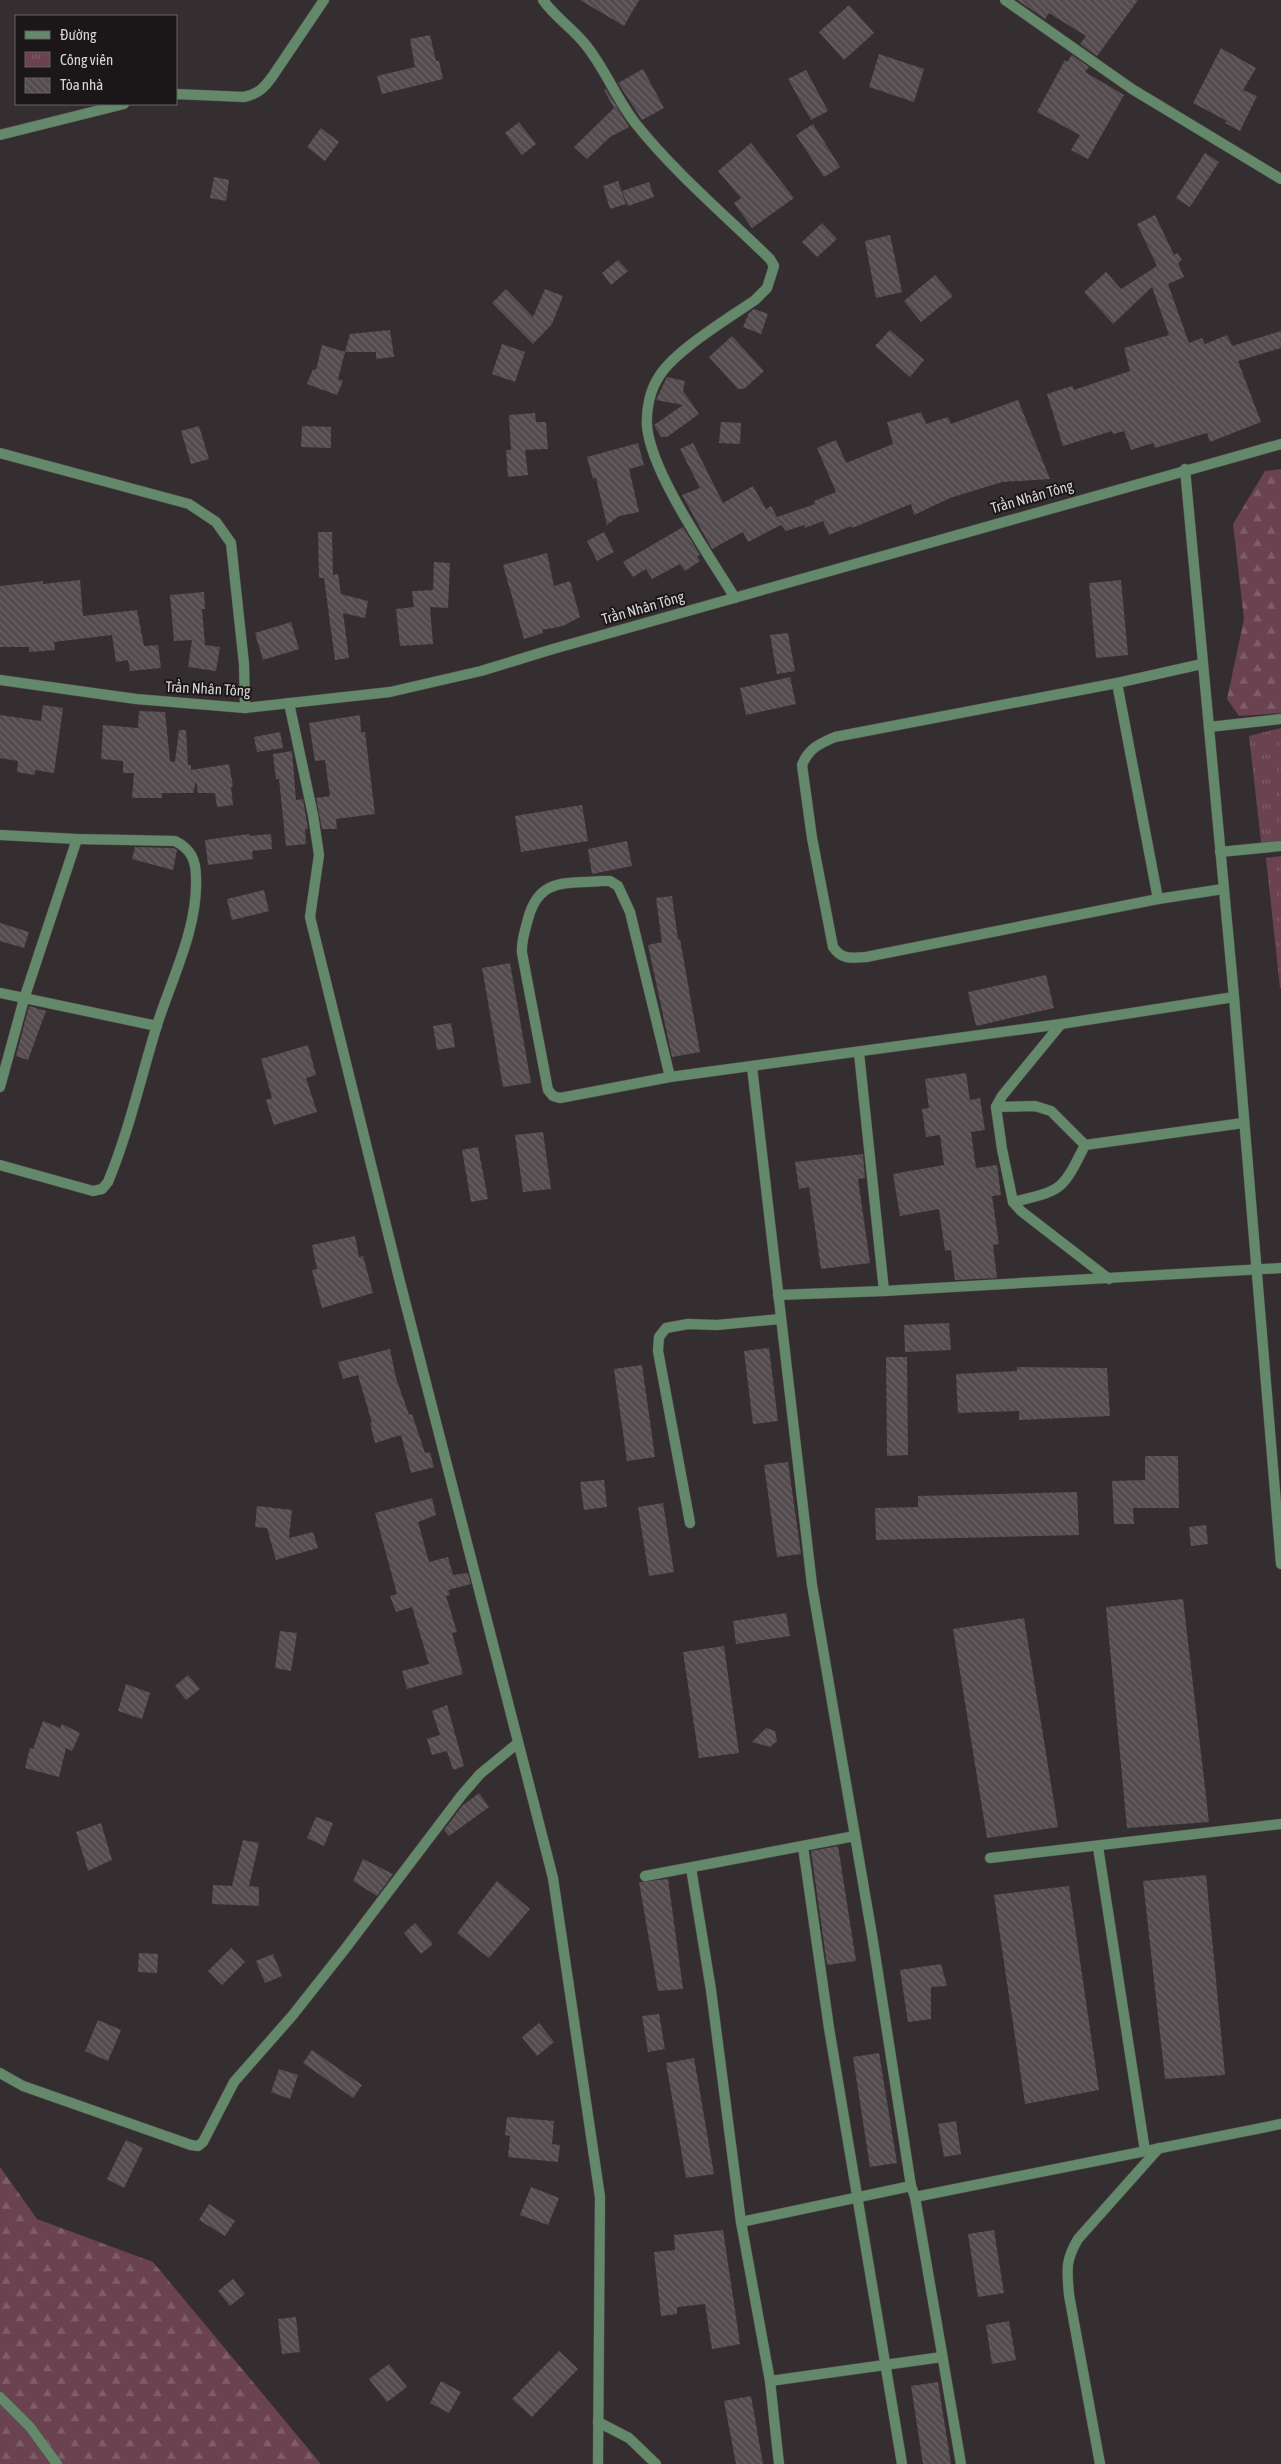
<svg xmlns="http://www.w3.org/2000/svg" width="1281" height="2464" font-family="'Asap Condensed',sans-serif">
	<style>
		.forest { fill: url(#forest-firs) }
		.park { fill: url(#park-tufts) }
		.building { fill: url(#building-back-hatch) }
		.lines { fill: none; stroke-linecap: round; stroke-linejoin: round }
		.service-casing { stroke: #534c4e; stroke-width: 11 }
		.minor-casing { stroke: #534c4e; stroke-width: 11 }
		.tertiary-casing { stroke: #534c4e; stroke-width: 11 }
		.service { stroke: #64886a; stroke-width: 10 }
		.minor { stroke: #64886a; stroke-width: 10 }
		.tertiary { stroke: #64886a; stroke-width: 10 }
		.labels { text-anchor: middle; stroke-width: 4; stroke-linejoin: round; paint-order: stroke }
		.street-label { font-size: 15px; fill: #dad6d7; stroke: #1b1718 }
	</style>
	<defs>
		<pattern id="forest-firs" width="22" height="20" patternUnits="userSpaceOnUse" patternTransform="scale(1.25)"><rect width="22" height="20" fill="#6a4250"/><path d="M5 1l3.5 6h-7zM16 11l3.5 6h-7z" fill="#7f5d68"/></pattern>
		<pattern id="park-tufts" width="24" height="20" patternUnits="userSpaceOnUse" patternTransform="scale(1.25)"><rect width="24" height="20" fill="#6a4250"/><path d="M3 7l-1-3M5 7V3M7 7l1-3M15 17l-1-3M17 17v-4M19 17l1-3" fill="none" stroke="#7f5d68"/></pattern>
		<pattern id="building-back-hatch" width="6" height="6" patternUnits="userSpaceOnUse" patternTransform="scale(1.25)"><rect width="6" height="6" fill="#534b4d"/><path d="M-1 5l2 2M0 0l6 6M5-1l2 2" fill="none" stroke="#6b6466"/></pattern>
	</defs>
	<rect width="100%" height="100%" fill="#352e30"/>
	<g class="forest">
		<polygon points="1281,469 1281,713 1239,716 1227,699 1244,619 1233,524 1265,471"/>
		<polygon points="0,2167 37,2219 153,2262 321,2464 0,2464"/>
	</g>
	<g class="park">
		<polygon points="1281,728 1281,847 1262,850 1249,736"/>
		<polygon points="1281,856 1281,988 1280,988 1266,858"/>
	</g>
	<g class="building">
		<polygon points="580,0 639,0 624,26"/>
		<polygon points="1017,0 1138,0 1097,56 1080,44 1086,36 1049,13 1045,19"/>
		<polygon points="849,5 874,33 844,60 819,32"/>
		<polygon points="430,35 436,61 439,61 443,79 382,94 377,76 415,67 410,39"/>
		<polygon points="1221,48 1256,68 1243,90 1257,96 1240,131 1225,123 1227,121 1193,103"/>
		<polygon points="879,54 924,69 914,102 869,87"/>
		<polygon points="1072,55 1089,67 1085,72 1124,95 1088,159 1071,150 1080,135 1037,112 1065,60 1067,62"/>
		<polygon points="643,69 664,108 642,120 618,83"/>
		<polygon points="806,70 828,111 811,120 788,79"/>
		<polygon points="606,89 629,127 610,137 587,159 574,147 614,108 604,90"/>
		<polygon points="519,122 536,144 522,155 505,133"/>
		<polygon points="813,124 840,167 824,177 796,135"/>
		<polygon points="321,128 339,142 325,161 307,147"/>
		<polygon points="751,143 794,198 752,228 734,203 741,198 718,171"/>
		<polygon points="1205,153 1219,162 1190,207 1176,198"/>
		<polygon points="214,177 229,180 226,201 210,198"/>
		<polygon points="618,181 626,204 610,209 603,186"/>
		<polygon points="649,182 654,197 628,206 622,191"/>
		<polygon points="1155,215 1174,255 1177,253 1182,260 1178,263 1184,277 1168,284 1189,343 1202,338 1205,344 1227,335 1232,346 1281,331 1281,348 1238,361 1261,422 1210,442 1207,433 1155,448 1153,443 1131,450 1124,431 1113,434 1112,431 1063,446 1047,394 1072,386 1074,390 1130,371 1124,348 1169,335 1152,287 1113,324 1084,292 1106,272 1121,289 1157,266 1137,224"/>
		<polygon points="822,223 837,239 817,257 802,242"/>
		<polygon points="890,235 902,292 876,298 865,241"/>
		<polygon points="618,260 628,271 611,285 602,273"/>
		<polygon points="935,275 953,296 921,322 904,301"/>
		<polygon points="506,289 533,317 545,289 563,296 552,324 533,344 492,303"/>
		<polygon points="754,309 768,314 761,334 743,327 749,313"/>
		<polygon points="390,330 394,357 376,359 376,352 345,352 338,379 343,381 337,395 307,384 313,369 316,370 322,345 345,352 350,334"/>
		<polygon points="890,330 924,360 910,377 875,346"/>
		<polygon points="732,336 764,371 744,389 738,389 709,357"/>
		<polygon points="502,344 525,352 515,382 492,374"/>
		<polygon points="667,377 685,381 683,391 699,414 667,437 661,437 654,425 683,405 656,400"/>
		<polygon points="1018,400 1050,479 1002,482 950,498 914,515 911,504 852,528 851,526 829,535 823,521 805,528 804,525 786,531 781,525 748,542 743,532 712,549 682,495 700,488 680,449 693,443 723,503 753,486 766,509 771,506 777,517 815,504 814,501 836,492 817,448 836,440 846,463 893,444 887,422 921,412 926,424 948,417 951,424"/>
		<polygon points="535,413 536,422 546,422 548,449 525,450 528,475 508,477 506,450 511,450 509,415"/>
		<polygon points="721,422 741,423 740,444 719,443"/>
		<polygon points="199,426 209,459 191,464 181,431"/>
		<polygon points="302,426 331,427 331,448 301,447"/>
		<polygon points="638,443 644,465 629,469 639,512 619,516 607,525 596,478 593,479 587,457"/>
		<polygon points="683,527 700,555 697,556 700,561 685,571 680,564 652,579 646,569 633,577 623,562"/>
		<polygon points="318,532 332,532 333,575 338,574 341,594 368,601 365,618 343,613 349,658 335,660 324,578 319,578"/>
		<polygon points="604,532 614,552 597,561 587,541"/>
		<polygon points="547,553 554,586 570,581 580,617 563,626 542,630 543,633 524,639 503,565"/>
		<polygon points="434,562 450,563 448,608 430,607 433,644 400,646 396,609 414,607 412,591 433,590"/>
		<polygon points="80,580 83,616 137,610 144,646 158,645 161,668 130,671 128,660 116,662 112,635 54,642 55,650 29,652 29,647 0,647 0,586 43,581 43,584"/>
		<polygon points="1121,580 1128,655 1096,658 1089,583"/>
		<polygon points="204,592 205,609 202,609 205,645 220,647 216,671 188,667 192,640 174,641 170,595"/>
		<polygon points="291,622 299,649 263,660 255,633"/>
		<polygon points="788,633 795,671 777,674 770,635"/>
		<polygon points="790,677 796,704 746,715 740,688"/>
		<polygon points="43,705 63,708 54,773 35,770 35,775 17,772 18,761 0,758 0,715 41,721"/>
		<polygon points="139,711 165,712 170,761 175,762 179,730 186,730 188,765 191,765 191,770 229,764 233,786 231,787 233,805 217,807 215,793 198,793 196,781 193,793 162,793 162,798 132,798 134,773 123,773 123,761 101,759 103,725 138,728"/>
		<polygon points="360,715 361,732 365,732 375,814 336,819 337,829 322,829 316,798 330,796 325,760 315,761 309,723"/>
		<polygon points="280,732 283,748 257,752 254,737"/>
		<polygon points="292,751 296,800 303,799 308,829 305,829 306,844 286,846 279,779 276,779 273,754"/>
		<polygon points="582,805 588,841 521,852 515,816"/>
		<polygon points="249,834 250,836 271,834 272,849 252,851 253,859 208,865 205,840"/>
		<polygon points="627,841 632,866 592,874 588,849"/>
		<polygon points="135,847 173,848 177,850 173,870 132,859"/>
		<polygon points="264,890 269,911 232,920 227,899"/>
		<polygon points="672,896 678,940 680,939 700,1052 672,1057 648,945 662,942 656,898"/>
		<polygon points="0,923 29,932 24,948 0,941"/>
		<polygon points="510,963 531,1083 503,1087 482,968"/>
		<polygon points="1046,975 1054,1008 976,1026 968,992"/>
		<polygon points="29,1006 46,1011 28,1060 16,1056"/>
		<polygon points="451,1023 455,1047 437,1050 433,1026"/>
		<polygon points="308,1045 316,1075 306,1078 317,1112 274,1125 266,1100 272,1098 261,1059"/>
		<polygon points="966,1073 970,1100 980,1098 985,1130 971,1132 976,1168 997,1165 1001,1195 992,1196 999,1244 993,1245 997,1278 955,1280 951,1250 945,1251 939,1209 900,1216 893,1174 944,1165 940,1135 926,1137 922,1109 929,1108 925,1079"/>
		<polygon points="543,1132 551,1189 523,1192 515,1135"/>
		<polygon points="478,1147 488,1199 471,1202 462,1150"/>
		<polygon points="863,1154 865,1178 858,1179 870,1263 821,1269 809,1187 799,1189 795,1162"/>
		<polygon points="355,1236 359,1257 363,1256 373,1293 322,1308 312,1270 317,1269 312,1245"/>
		<polygon points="949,1323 951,1350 905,1352 904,1325"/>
		<polygon points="769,1348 778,1421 753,1424 744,1351"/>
		<polygon points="390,1349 396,1378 409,1415 412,1414 425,1453 430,1452 434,1467 411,1473 401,1435 375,1443 370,1423 372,1423 358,1375 343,1379 338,1362"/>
		<polygon points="886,1357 907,1357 908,1455 887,1456"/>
		<polygon points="642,1365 655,1457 627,1461 614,1369"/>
		<polygon points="1017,1367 1107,1368 1110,1416 1019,1420 1019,1411 958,1413 956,1374 1017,1371"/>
		<polygon points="1145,1456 1178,1456 1179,1508 1133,1508 1134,1524 1114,1524 1112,1481 1145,1480"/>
		<polygon points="788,1462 801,1554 777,1557 764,1465"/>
		<polygon points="604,1480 607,1507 584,1510 580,1482"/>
		<polygon points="1077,1492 1079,1535 876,1540 875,1508 918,1507 918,1496"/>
		<polygon points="432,1498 436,1515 418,1522 429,1562 448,1557 453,1575 468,1573 471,1584 448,1590 450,1595 446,1596 457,1632 452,1633 463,1674 407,1689 402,1671 429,1664 412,1607 396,1612 390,1596 397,1594 375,1513"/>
		<polygon points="663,1503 674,1572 649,1576 638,1507"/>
		<polygon points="257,1506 292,1510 289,1538 313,1532 318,1548 276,1560 267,1528 255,1527"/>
		<polygon points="1206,1525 1208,1544 1191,1546 1189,1527"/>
		<polygon points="1183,1599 1209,1822 1127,1828 1106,1607"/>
		<polygon points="786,1613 790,1636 736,1644 733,1621"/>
		<polygon points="1024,1618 1058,1827 987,1838 953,1629"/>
		<polygon points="280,1631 297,1633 291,1671 275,1668"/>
		<polygon points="724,1646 739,1753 699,1758 683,1652"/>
		<polygon points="188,1675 200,1689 186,1700 175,1686"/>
		<polygon points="126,1684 150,1693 142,1719 118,1711"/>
		<polygon points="447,1705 464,1766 453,1770 447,1751 432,1755 427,1739 440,1735 432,1711"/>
		<polygon points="43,1721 60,1728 62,1724 80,1733 72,1751 66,1748 59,1777 25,1768 30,1748 33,1749"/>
		<polygon points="766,1728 775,1731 777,1741 770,1747 752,1742"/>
		<polygon points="479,1793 489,1807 449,1836 444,1830 462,1806"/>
		<polygon points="316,1817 333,1823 324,1846 307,1838"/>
		<polygon points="101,1823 112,1860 88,1871 76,1832"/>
		<polygon points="243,1840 259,1843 249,1886 259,1887 259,1906 212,1904 213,1885 232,1886"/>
		<polygon points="838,1846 856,1961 827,1965 811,1851"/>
		<polygon points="363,1859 393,1874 377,1896 353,1881"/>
		<polygon points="1206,1875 1225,2075 1165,2079 1143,1881"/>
		<polygon points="668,1879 683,1989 658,1991 639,1882"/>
		<polygon points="497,1881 530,1909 489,1958 457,1933"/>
		<polygon points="1069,1886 1099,2090 1025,2104 994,1895"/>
		<polygon points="415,1923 433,1944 421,1954 404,1933"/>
		<polygon points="231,1948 245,1962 222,1985 208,1971"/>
		<polygon points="139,1953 158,1954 157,1973 138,1972"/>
		<polygon points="273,1954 282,1976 265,1983 256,1961"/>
		<polygon points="941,1964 947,1986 931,1987 931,2019 908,2022 900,1970"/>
		<polygon points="659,2014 665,2049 648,2052 642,2016"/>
		<polygon points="98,2020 121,2030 108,2061 85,2051"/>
		<polygon points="539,2023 554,2042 537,2056 522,2037"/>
		<polygon points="312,2050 362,2085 353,2098 303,2063"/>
		<polygon points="879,2053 897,2163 870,2167 853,2057"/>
		<polygon points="694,2058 714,2174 686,2178 666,2063"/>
		<polygon points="279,2069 298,2075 290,2099 271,2092"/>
		<polygon points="507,2117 554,2121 552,2144 560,2145 558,2162 508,2157 510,2136 505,2135"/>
		<polygon points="956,2121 961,2154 944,2157 938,2124"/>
		<polygon points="126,2140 143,2148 124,2188 107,2179"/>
		<polygon points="531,2187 559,2198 548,2225 520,2215"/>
		<polygon points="209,2204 235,2221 225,2236 199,2220"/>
		<polygon points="723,2230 740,2344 712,2349 705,2304 677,2307 677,2314 661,2316 654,2252 675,2250 674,2235"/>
		<polygon points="994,2230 1004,2293 978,2297 968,2234"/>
		<polygon points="233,2279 245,2294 230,2306 218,2291"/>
		<polygon points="296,2317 300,2352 282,2354 278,2319"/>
		<polygon points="1009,2321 1016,2360 992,2364 986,2325"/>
		<polygon points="559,2351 578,2369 532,2417 512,2399"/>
		<polygon points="389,2364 407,2387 387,2402 369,2379"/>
		<polygon points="441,2381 461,2392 449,2413 430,2403"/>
		<polygon points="938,2382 951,2464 923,2464 911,2386"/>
		<polygon points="751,2396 763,2464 736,2464 724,2401"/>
	</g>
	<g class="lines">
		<defs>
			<g id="service">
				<path d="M 1202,664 L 1117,683 L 835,737 C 819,744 809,748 802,765 L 812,838 L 833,947 C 842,960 851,958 866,957 L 1158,899 L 1223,889"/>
				<polyline points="1117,683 1158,899"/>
				<polyline points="1209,727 1281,719"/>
				<polyline points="1220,852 1281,846"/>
				<polyline points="1061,1024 1002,1096 996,1107 1002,1149 1013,1202 1021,1211 1109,1279"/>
				<polyline points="859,1053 884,1291"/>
				<polyline points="752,1067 812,1585 873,1941 911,2186 915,2197 961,2464"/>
				<path d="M 670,1077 L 630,912 L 618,886 L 610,881 L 602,881 C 566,884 539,877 528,919 C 525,931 521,941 522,953 L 548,1090 L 553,1096 L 560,1098 L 670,1077 L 1061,1024 L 1234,997"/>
				<polyline points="996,1107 1035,1106 1051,1111 1085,1145"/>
				<polyline points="1085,1145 1243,1123"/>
				<path d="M 1013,1202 C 1063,1190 1062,1191 1085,1145"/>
				<polyline points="778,1295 884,1291 1281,1268"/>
				<polyline points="690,1523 658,1351 659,1337 666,1328 688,1324 717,1325 780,1319"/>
				<polyline points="803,1847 829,2028 902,2464"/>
				<polyline points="1098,1847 1145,2151"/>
				<polyline points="990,1858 1281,1824"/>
				<polyline points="691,1868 711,1990 741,2222 770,2381 779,2464"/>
				<polyline points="645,1876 855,1836"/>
				<polyline points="915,2197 1281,2124"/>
				<polyline points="741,2222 911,2186"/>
				<polyline points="770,2381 942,2357"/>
				<path d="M 1100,2464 L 1069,2295 C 1067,2270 1065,2261 1078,2239 L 1159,2148"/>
			</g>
			<g id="minor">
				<path d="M 543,0 C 555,17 572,28 585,44 C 605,68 616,99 636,124 C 675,173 725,215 770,259 L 774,266 L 767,288 L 755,300 C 729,318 676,350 660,375 C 650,389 646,409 647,426 C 651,473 709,555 735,598"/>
				<polyline points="1005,0 1132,89 1281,179"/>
				<path d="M 176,94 L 244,97 C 258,94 264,88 272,77 L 324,0"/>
				<polyline points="0,135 124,104"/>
				<polyline points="0,453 189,504 216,522 231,543 244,664 245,708"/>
				<polyline points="1185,469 1234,997 1281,1564"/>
				<polyline points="289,703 313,815 319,855 310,917 399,1278 553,1878 600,2197 598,2464"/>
				<path d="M 0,835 L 77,839 L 175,841 C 191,849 196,860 196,878 C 198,928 172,978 157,1025 C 141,1077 129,1131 108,1182 L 102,1189 L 93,1191 L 0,1165"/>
				<polyline points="0,993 157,1026"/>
				<polyline points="0,1087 24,999 77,839"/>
				<polyline points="0,2073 23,2086 191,2145 198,2146 203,2142 234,2082 292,2016 345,1949 461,1796 480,1774 518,1743"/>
				<polyline points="0,2397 30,2427 57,2464"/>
				<polyline points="598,2422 629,2438 656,2464"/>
			</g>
			<polyline id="tertiary" points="0,680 136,699 245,708 390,692 481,671 553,649 1281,444"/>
		</defs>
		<use href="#service" class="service-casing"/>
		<use href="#minor" class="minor-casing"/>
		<use href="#tertiary" class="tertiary-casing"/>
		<use href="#service" class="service"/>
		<use href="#minor" class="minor"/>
		<use href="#tertiary" class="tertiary"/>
	</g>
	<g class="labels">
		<g class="street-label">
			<text transform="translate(1032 497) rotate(-16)" y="5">Trần Nhân Tông</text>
			<text transform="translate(643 608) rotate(-16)" y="5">Trần Nhân Tông</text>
			<text transform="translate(208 689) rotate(3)" y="5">Trần Nhân Tông</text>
		</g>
	</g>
	<rect x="15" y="15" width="162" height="90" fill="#1b1718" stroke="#676364"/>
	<rect x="25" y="31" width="25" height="8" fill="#64886a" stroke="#676364"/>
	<text x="60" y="40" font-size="15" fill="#dad6d7">Đường</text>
	<rect x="25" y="52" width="25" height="15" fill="url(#park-tufts)" stroke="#676364"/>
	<text x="60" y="65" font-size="15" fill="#dad6d7">Công viên</text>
	<rect x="25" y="78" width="25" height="15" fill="url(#building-back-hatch)" stroke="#676364"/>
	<text x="60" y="90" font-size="15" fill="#dad6d7">Tòa nhà</text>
</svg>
